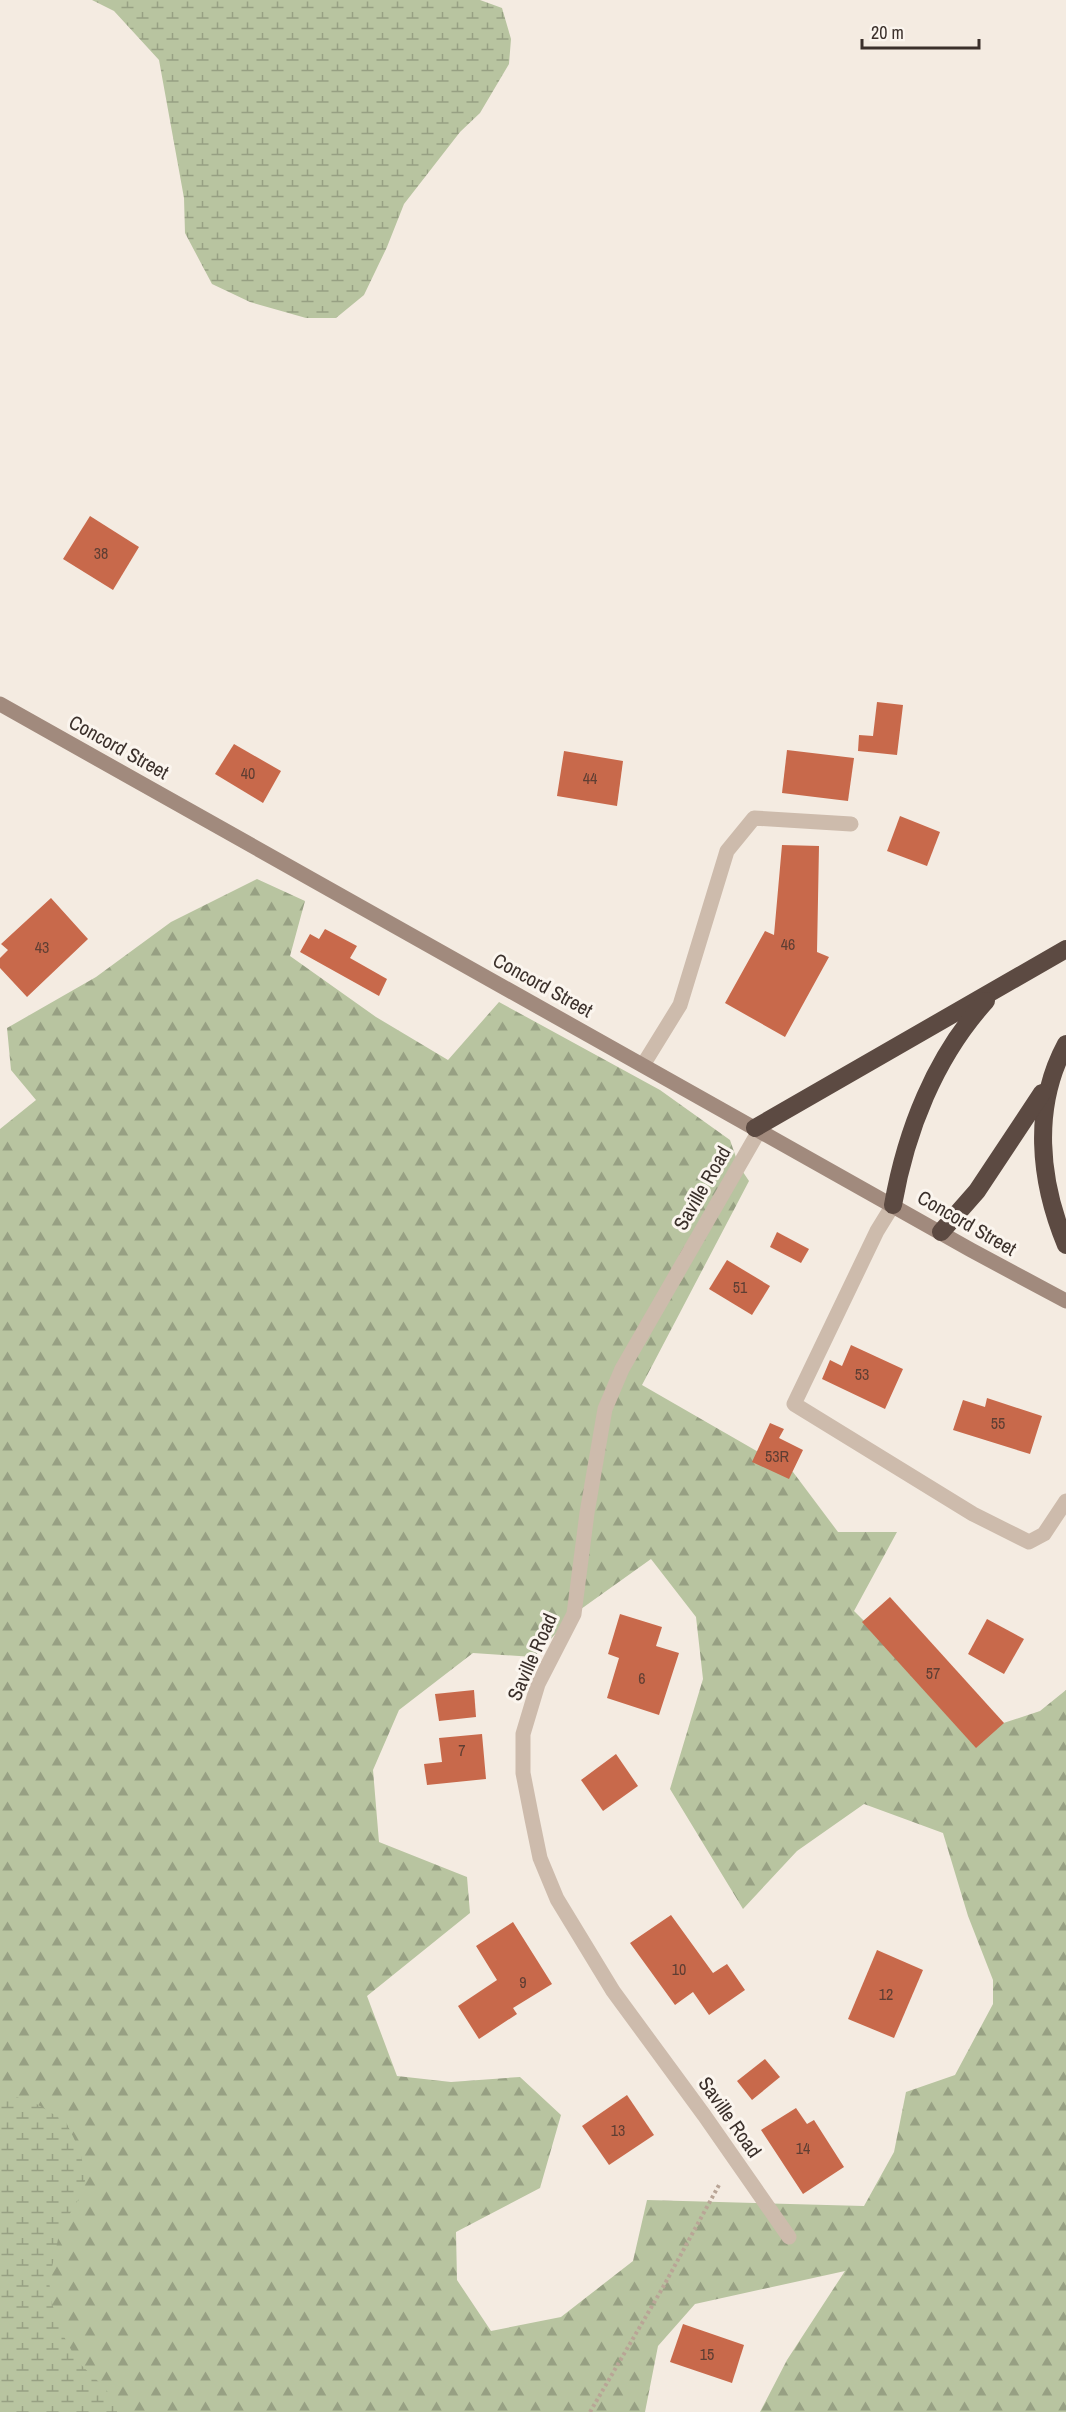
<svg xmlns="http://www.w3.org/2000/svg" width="1066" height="2412" font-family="'Archivo Narrow',sans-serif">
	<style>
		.forest { fill: url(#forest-firs); fill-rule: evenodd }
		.wetland { fill: url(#wetland-marsh) }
		.building { fill: #c8694b }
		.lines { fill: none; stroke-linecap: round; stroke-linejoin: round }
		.path { stroke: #b9a596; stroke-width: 4; stroke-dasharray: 3 3; stroke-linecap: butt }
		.lane { stroke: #cdbbac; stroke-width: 15 }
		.street { stroke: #cdbbac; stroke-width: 15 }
		.secondary { stroke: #a18a7d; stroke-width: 15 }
		.highway { stroke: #5c4a42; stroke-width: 18 }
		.labels { text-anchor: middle; stroke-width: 6; stroke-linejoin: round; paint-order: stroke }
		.number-label { font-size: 16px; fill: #5e3e33 }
		.street-label { font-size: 20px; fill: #3b302b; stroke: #fbf5ee }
	</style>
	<defs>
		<pattern id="forest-firs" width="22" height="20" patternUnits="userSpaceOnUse" patternTransform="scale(1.5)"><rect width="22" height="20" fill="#b8c4a0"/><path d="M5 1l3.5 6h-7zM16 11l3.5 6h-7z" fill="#97a083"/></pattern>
		<pattern id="wetland-marsh" width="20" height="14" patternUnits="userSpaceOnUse" patternTransform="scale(1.5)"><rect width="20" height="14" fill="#b8c4a0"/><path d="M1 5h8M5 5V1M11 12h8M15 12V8" fill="none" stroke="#97a083"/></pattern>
	</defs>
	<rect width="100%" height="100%" fill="#f4ebe1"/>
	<path class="forest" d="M 257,879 L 305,901 L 290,956 L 376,1017 L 448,1060 L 499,1002 L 660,1090 L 730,1140 L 739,1166 L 749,1181 L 642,1385 L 793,1472 L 838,1532 L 897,1532 L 854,1611 L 976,1732 L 1040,1711 L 1066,1690 L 1066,2412 L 760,2412 L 787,2360 L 845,2271 L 695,2304 L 658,2346 L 645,2412 L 0,2412 L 0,1129 L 36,1100 L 11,1070 L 7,1028 L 96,977 L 171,922 ZM 651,1559 L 696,1617 L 703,1679 L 670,1789 L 743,1909 L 797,1851 L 864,1804 L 943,1833 L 968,1916 L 993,1980 L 993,2004 L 955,2075 L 906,2092 L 894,2152 L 864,2206 L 647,2200 L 633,2261 L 561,2317 L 491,2331 L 457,2280 L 456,2232 L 540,2188 L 561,2115 L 520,2077 L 451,2082 L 397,2076 L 367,1996 L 470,1913 L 467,1877 L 379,1842 L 373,1770 L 399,1710 L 473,1653 L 534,1657 L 574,1614 Z"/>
	<g class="wetland">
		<polygon points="92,0 480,0 502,8 511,39 509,64 480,113 460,132 404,204 387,247 364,295 336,318 306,318 250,302 212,284 185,233 184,198 159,60 114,11"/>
		<polygon points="0,2092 35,2103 66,2122 80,2151 86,2178 78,2200 60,2230 49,2281 52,2303 59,2327 77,2361 103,2386 117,2404 117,2412 0,2412"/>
	</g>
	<g class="building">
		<polygon points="90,516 139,547 113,590 63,559"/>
		<polygon points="877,702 903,705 897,755 858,751 859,735 873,736"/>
		<polygon points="234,744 281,771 263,803 215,774"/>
		<polygon points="787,750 854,758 848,801 782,793"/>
		<polygon points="564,751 623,761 617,806 557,796"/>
		<polygon points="900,816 940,832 927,866 887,851"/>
		<polygon points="782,845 819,846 817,952 829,957 785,1037 725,1003 765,931 774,935"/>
		<polygon points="51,898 88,939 27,997 0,968 0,958 8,950 1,944"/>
		<polygon points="325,929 357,946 350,958 387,979 379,996 300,952 310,934 319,939"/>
		<polygon points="777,1232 809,1249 801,1263 770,1247"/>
		<polygon points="727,1260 770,1286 752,1315 709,1289"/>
		<polygon points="851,1345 903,1369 885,1409 822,1379 830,1360 842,1366"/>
		<polygon points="987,1398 1042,1416 1030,1454 953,1430 963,1400 985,1407"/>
		<polygon points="770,1423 784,1429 779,1438 803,1450 789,1479 752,1462"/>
		<polygon points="890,1597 1004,1723 976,1748 862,1622"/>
		<polygon points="620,1614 662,1627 656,1646 679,1653 659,1715 607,1698 619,1658 608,1654"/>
		<polygon points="987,1619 1024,1639 1004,1674 968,1654"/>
		<polygon points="474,1690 476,1717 439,1721 435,1694"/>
		<polygon points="482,1734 486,1779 427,1785 424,1764 442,1762 439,1738"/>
		<polygon points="616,1754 638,1786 603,1811 581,1780"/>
		<polygon points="671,1915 713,1973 727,1964 745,1990 709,2015 693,1992 675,2005 630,1943"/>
		<polygon points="513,1922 552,1984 513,2008 517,2014 479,2039 458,2006 497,1980 476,1946"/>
		<polygon points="877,1950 923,1970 894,2038 848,2019"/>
		<polygon points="765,2059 780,2077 752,2100 737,2081"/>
		<polygon points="627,2095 654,2135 609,2165 582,2126"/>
		<polygon points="796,2108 807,2124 814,2120 844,2167 803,2194 761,2130"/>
		<polygon points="683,2324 744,2345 732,2383 670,2362"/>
	</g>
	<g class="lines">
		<polyline class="path" points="590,2412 662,2289 719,2185"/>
		<g class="lane">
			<polyline points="643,1065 680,1005 727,851 754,818 851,824"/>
			<polyline points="893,1205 877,1231 794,1404 973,1514 1029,1542 1044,1534 1066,1501"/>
		</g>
		<polyline class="street" points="759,1131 622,1369 605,1409 587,1513 574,1614 538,1684 523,1734 523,1773 532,1819 540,1858 557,1899 613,1991 704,2115 789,2237"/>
		<polyline class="secondary" points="0,704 971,1250 1066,1301"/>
		<g class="highway">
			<path d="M 1066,1044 C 1032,1107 1039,1180 1066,1245"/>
			<polyline points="755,1128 1066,949"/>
			<path d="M 893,1205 C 906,1131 935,1057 986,1001"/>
			<polyline points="941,1232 977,1191 1042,1093"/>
		</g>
	</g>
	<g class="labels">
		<g class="number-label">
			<text x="101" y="559">38</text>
			<text x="248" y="779">40</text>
			<text x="590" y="784">44</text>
			<text x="788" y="950">46</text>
			<text x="42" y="953">43</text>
			<text x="740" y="1293">51</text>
			<text x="862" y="1380">53</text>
			<text x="998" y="1429">55</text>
			<text x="777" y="1462">53R</text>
			<text x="933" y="1679">57</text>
			<text x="642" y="1684">6</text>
			<text x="462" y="1756">7</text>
			<text x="679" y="1975">10</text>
			<text x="523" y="1988">9</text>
			<text x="886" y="2000">12</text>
			<text x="618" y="2136">13</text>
			<text x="803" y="2154">14</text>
			<text x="707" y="2360">15</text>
		</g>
		<g class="street-label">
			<text transform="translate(119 747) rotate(29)" y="7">Concord Street</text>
			<text transform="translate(543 985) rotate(29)" y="7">Concord Street</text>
			<text transform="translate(702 1188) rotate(-60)" y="7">Saville Road</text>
			<text transform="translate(967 1223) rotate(30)" y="7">Concord Street</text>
			<text transform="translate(532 1657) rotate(-66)" y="7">Saville Road</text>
			<text transform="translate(730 2117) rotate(55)" y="7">Saville Road</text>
		</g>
	</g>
	<path d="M862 39v9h117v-9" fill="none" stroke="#3b302b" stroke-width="3"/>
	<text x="871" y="39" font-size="18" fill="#3b302b" stroke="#fbf5ee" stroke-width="4.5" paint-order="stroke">20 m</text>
</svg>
